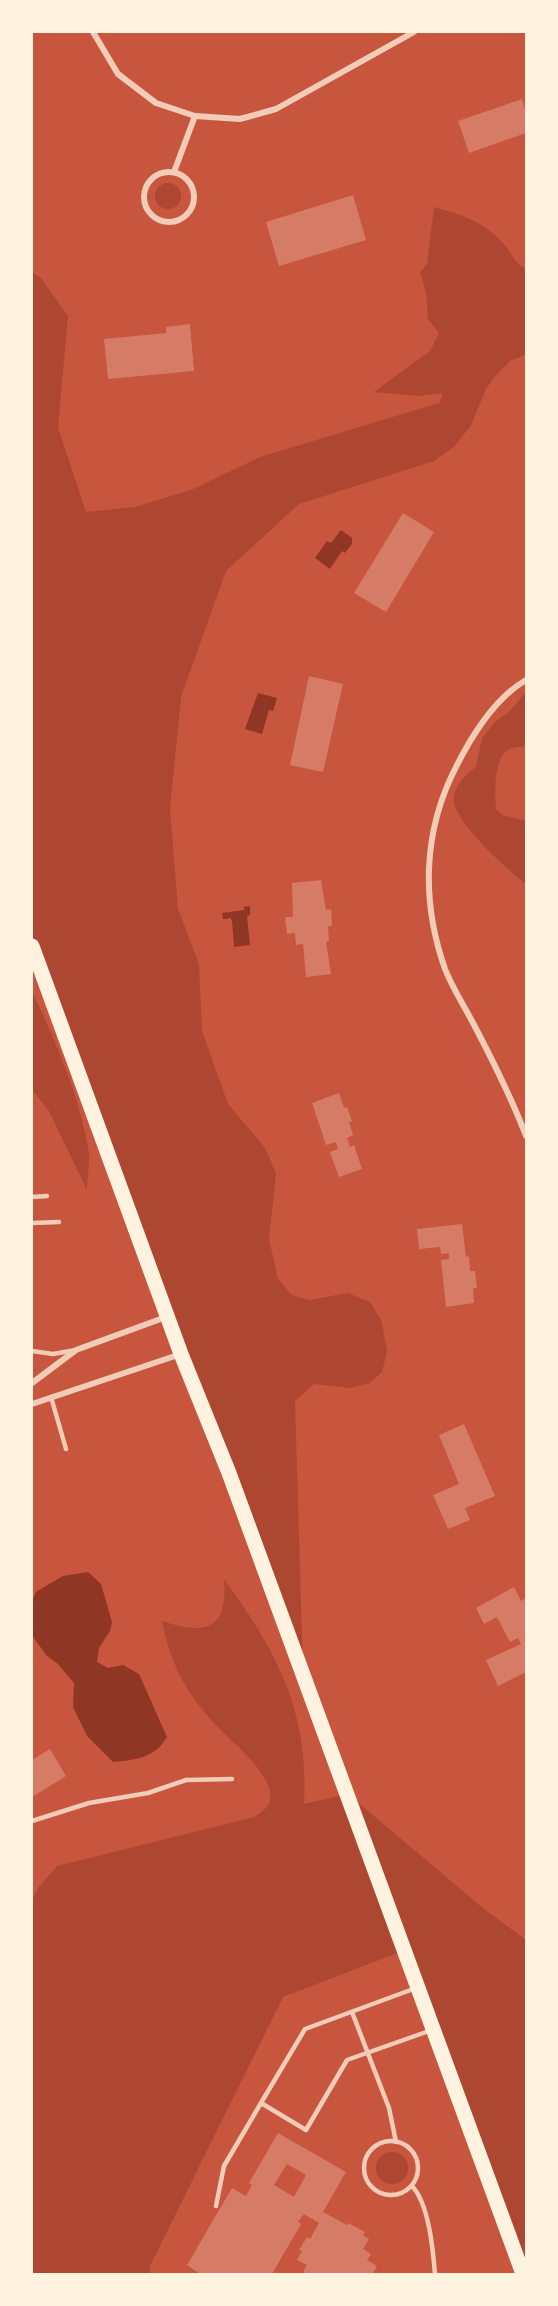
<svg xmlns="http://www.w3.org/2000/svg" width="558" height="2306" font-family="'PT Sans',sans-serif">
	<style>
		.green { fill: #ae4732 }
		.water { fill: #8f3625 }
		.building { fill: #d67c66; fill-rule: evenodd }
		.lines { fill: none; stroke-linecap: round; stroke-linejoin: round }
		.service { stroke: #f1ccb7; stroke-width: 4.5 }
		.minor { stroke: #f1ccb7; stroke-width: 6 }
		.primary { stroke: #fff3e0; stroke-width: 15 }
	</style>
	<rect width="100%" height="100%" fill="#c8553d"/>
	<g class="green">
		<circle cx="168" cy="196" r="13"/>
		<path d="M 434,207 C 462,215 480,220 501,241 C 511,250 514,264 526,269 L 526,354 L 510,361 L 496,375 L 486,389 L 471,425 L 455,446 L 434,461 L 299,504 L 226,571 L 181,697 L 170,809 L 178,909 L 199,964 L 202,1031 L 228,1104 L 265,1148 L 276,1173 L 269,1239 L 278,1279 L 292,1295 L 309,1300 L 348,1293 L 370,1302 L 382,1322 L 387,1352 L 382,1372 L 370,1383 L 350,1388 L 314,1384 L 295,1401 L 303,1672 L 32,946 L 32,272 L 41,278 L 68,316 L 58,428 L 86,512 L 135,507 L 193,489 L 260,457 L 439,403 L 443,393 L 420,396 L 374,392 L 430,351 L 439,333 L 428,319 L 426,293 L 420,272 L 427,264 Z"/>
		<path d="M 526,692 L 526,746 C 521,747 512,747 508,750 C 493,759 495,794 496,809 L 502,815 L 526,821 L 526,884 C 509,871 455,823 454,801 C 453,787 466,774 476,767 L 482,738 L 497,720 L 509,712 Z"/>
		<path d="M 32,991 C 56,1042 80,1097 89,1153 C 90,1164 87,1178 87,1190 L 49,1111 L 32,1090 Z"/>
		<path d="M 224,1579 C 277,1652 309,1711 304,1804 L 348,1794 L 484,1909 L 526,1940 L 526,2274 L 405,1950 L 283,1997 L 150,2266 L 150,2274 L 32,2274 L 32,1901 L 38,1888 L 57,1866 L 254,1817 C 264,1811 273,1804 270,1791 C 262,1765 235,1745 217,1726 C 187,1695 170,1663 162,1621 C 205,1635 228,1631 224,1579 Z"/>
		<circle cx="392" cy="2168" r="16"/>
	</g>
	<g class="water">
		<polygon points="341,530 352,538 352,544 345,553 342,551 330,569 315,558 327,541 331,543"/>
		<polygon points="258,693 277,698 273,711 269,710 262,734 245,729"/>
		<polygon points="250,906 250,915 247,916 250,945 234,947 232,920 229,917 228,919 223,919 222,913 228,912 229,914 229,912 244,910 244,907"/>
		<path d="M 88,1572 L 101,1584 L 112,1622 L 110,1631 L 99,1648 L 97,1662 L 108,1668 L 123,1665 L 139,1674 L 167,1737 C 155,1758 135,1760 113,1762 L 87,1736 L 73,1707 L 74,1683 L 58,1664 L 47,1656 L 33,1637 L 32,1601 L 36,1592 L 63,1576 Z"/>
	</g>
	<g class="building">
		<polygon points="522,99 526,112 526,133 469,153 458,121"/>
		<polygon points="353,195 366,240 279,266 266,222"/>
		<polygon points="190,324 194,371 108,379 104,339 166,333 166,327"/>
		<polygon points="403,513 434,532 386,612 354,593"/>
		<polygon points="309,676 343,684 323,772 290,765"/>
		<polygon points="321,880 326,910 331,909 332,926 328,926 329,941 326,942 331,974 306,977 303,944 296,945 295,933 287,934 285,917 293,917 292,883"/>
		<polygon points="339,1093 344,1108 347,1107 352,1121 349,1122 353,1135 347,1138 350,1147 354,1145 362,1169 339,1177 330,1152 338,1149 336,1142 326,1145 312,1103"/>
		<polygon points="462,1224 466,1257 469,1256 470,1271 475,1271 477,1288 473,1288 474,1303 446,1307 441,1260 449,1259 449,1253 441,1254 440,1247 419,1249 417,1229"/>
		<polygon points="464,1424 495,1496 465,1508 470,1520 448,1529 433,1495 459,1484 439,1435"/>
		<polygon points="514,1587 521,1601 526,1598 526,1672 498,1686 486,1660 521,1644 518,1638 510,1642 497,1617 484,1624 476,1608"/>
		<polygon points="50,1749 66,1776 32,1797 32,1760"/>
		<path d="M 278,2133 L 346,2172 L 323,2212 L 347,2225 L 348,2223 L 365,2232 L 363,2235 L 369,2239 L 363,2249 L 371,2254 L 367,2260 L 377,2266 L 373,2273 L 376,2274 L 307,2274 L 303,2272 L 307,2265 L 297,2260 L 302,2251 L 299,2250 L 307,2237 L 310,2239 L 319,2223 L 304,2214 L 298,2222 L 301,2224 L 272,2274 L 200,2274 L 187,2265 L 232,2188 L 246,2196 L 252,2185 L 249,2183 ZM 287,2164 L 306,2175 L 294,2197 L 274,2185 Z"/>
	</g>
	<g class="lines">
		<g class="service">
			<polyline points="32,1197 47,1196"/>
			<polyline points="32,1223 59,1222"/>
			<polyline points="32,1351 53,1354 76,1350"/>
			<polyline points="51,1397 66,1449"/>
			<polyline points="32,1821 89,1803 148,1793 186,1780 232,1779"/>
			<polyline points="416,1988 305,2029 261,2103 306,2130 347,2060 432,2030"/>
			<polyline points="352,2012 389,2108 396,2142"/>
			<circle cx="391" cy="2168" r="27"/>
			<path d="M 412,2186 C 429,2204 433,2250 435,2274"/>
			<polyline points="216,2206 224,2166 261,2103"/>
		</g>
		<g class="minor">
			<polyline points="93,32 118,74 156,103 195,116 240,119 276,109 414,32"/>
			<circle cx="169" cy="197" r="25"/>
			<polyline points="174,172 195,116"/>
			<path d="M 526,680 C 495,698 472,735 456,767 C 423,831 421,901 445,969 C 452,987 463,1004 472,1021 C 492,1059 511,1096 526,1136"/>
			<polyline points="32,1383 76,1350 166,1317"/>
			<polyline points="32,1404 181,1354"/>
		</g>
		<polyline class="primary" points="32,946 181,1354 229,1473 523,2274"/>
	</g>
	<rect width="558" height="2306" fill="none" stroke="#fff3e0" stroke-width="66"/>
</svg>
